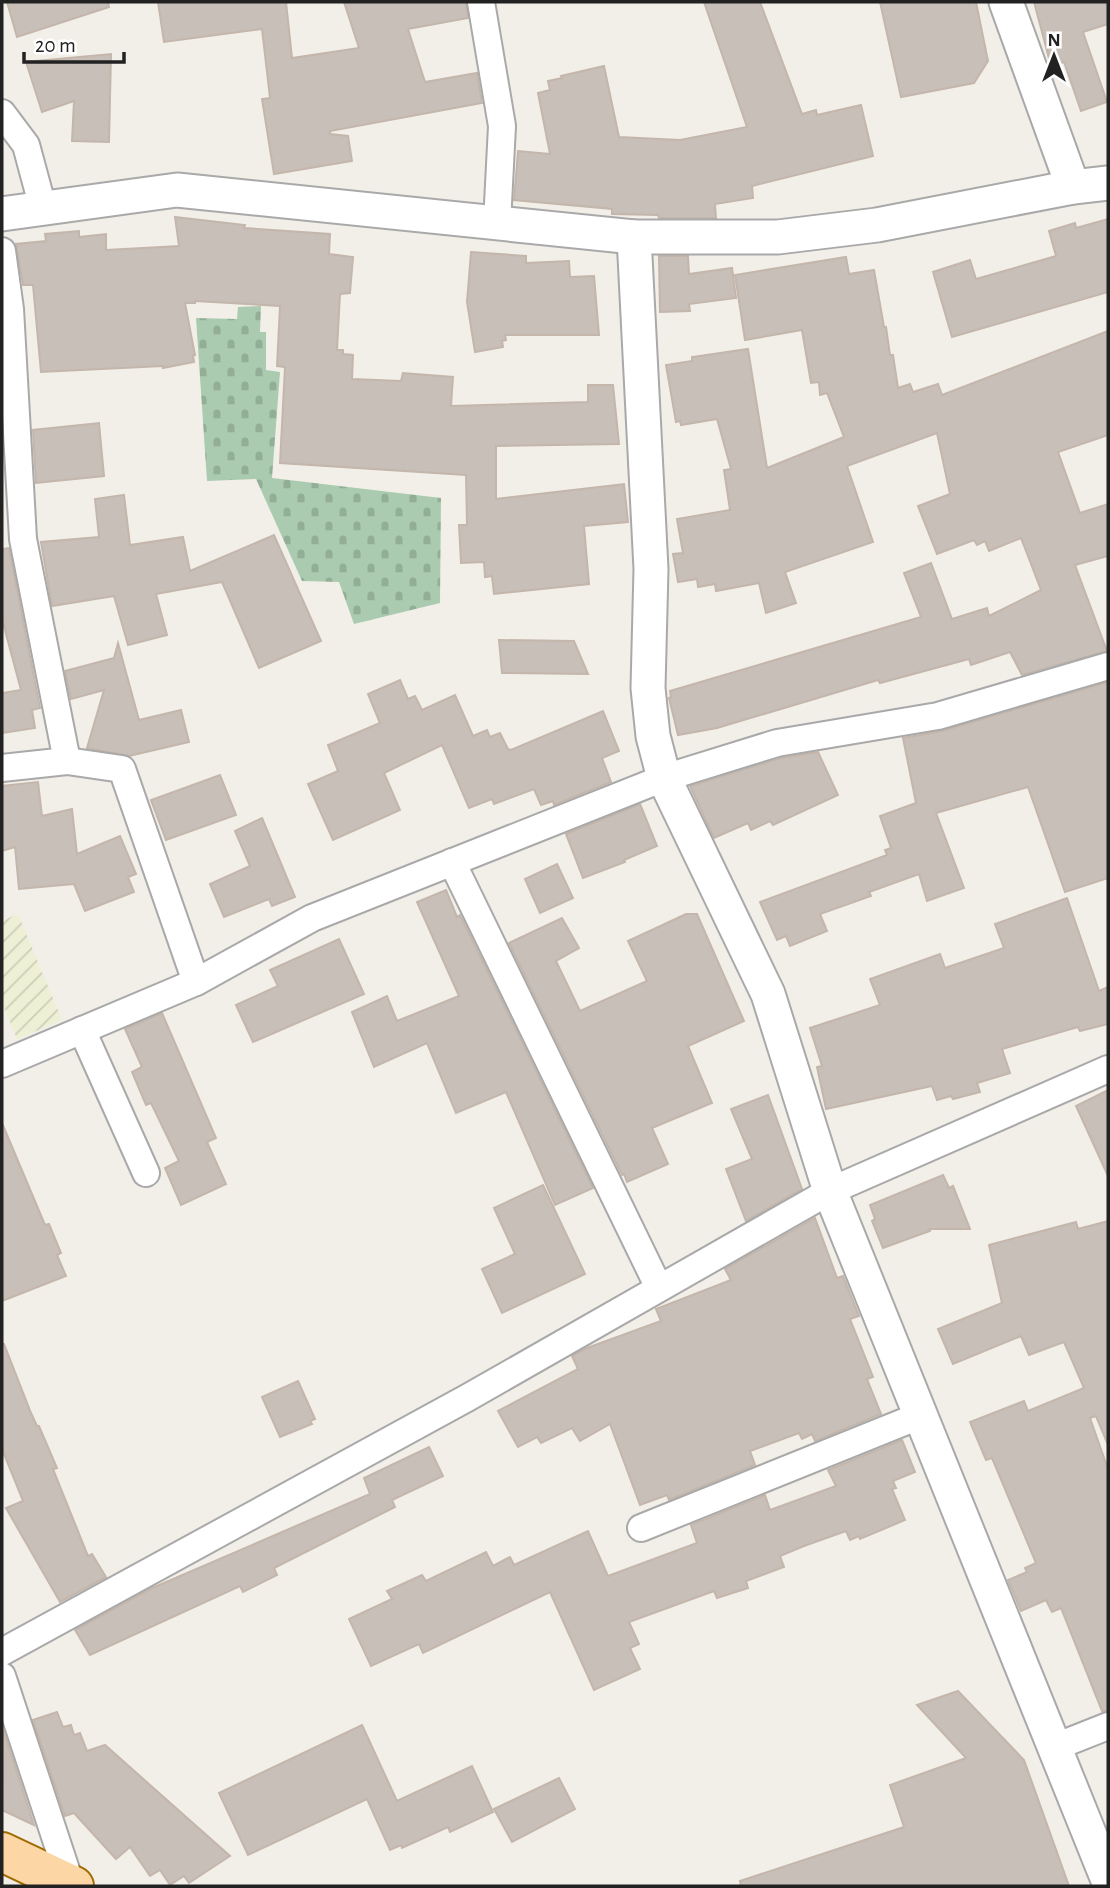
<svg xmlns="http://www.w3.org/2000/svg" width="1110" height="1888" font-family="'Alegreya Sans',sans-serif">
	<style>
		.farmland { fill: url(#farmland-furrows) }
		.cemetery { fill: url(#cemetery-stones) }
		.building { fill: #c7bfb8; stroke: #c4b6ab; stroke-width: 2 }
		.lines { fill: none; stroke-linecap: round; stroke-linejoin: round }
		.minor-casing { stroke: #a9a9a9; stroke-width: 30 }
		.tertiary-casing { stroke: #a9a9a9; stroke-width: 37 }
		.primary-casing { stroke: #a06b00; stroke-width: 42 }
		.minor { stroke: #fff; stroke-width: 26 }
		.tertiary { stroke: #fff; stroke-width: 33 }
		.primary { stroke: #fcd6a4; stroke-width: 38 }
	</style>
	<defs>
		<pattern id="farmland-furrows" width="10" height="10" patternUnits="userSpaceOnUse" patternTransform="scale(1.75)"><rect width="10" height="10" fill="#eef0d5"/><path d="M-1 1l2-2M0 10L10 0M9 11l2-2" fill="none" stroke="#ccceb7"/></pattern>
		<pattern id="cemetery-stones" width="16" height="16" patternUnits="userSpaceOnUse" patternTransform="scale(1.75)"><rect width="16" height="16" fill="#aacbaf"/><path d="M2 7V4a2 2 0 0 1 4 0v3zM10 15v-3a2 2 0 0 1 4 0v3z" fill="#92ae96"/></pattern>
	</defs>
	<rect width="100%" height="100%" fill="#f2efe9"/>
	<polygon class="farmland" points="18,914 62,1020 17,1039 2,1002 2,921"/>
	<polygon class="cemetery" points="261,306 260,332 266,332 266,370 280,372 272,478 441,498 440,603 354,624 339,582 302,581 256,479 207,481 196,318 237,319 238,307"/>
	<g class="building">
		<polygon points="7,2 108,2 109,7 17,37"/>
		<polygon points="158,2 286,2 292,58 359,48 344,2 466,2 468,18 408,29 425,82 477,73 482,103 330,131 330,134 348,136 352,161 274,174 262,99 270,98 262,29 164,42"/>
		<polygon points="704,2 760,2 802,114 816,110 817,115 861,105 873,156 752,186 753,198 715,204 716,218 659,218 658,215 612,214 612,209 514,200 518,151 550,154 538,93 550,90 548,81 562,78 561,76 604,66 619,137 680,140 747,127"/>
		<polygon points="880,2 976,2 988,61 974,83 901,97"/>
		<polygon points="1034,2 1108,2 1108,24 1083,32 1107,102 1081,111 1064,62 1051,66"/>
		<polygon points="111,54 109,142 72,141 74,101 42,112 26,62"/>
		<polygon points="175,217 245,225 244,228 330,234 329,254 353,257 350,293 340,294 337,350 343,350 343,354 353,355 352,379 401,381 403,373 453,377 451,406 588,402 588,385 613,385 619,444 496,446 496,499 624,484 628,522 584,526 589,584 494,594 492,576 485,577 484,562 461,563 459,525 467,525 466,475 280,463 285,367 277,366 280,306 195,301 195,303 185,303 195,355 193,355 194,362 163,368 163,366 41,372 33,285 23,285 16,244 46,241 45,234 79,231 79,237 106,234 106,250 179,246"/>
		<polygon points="1108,219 1108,292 952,337 933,272 970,260 976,279 1056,256 1049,231 1075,223 1076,228"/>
		<polygon points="471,252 526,256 526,263 569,261 570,277 594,276 599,335 505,335 506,340 502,341 503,347 475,352 467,302"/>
		<polygon points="659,256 688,256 689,274 732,268 736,298 689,304 690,311 660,312"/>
		<polygon points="846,257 849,274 874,270 884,327 886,327 890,355 893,355 898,388 910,384 913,392 938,384 942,395 1108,331 1108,435 1058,452 1080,513 1108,504 1108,556 1075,565 1107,651 1022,675 1010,652 971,665 969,659 880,683 878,680 717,728 678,735 669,698 671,697 670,691 921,617 904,573 931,563 952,619 987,608 989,616 1041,590 1021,538 989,551 985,541 977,545 974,540 937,554 918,506 950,494 937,433 847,466 873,542 785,572 796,603 766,613 759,583 716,591 715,584 698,587 697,579 678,582 673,554 683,553 677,519 730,510 724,470 731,469 717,419 681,425 680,421 676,422 666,365 692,361 692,357 748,349 767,468 844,437 827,393 820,395 819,382 811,383 802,330 745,340 735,275"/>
		<polygon points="99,423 104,476 36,483 33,430"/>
		<polygon points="124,495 130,545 183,537 190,571 274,535 321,641 259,668 222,582 156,594 167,635 128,645 114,596 52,606 41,542 99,537 95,499"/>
		<polygon points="9,548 40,708 32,710 35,728 2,733 2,693 21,690 2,619 2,549"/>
		<polygon points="499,640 574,641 588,674 502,673"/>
		<polygon points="118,643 139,720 181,710 189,742 129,756 87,748 104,690 71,699 65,671 114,658"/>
		<polygon points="400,680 408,699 415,696 422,710 455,695 473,736 487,730 490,737 500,733 508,749 511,750 603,711 619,751 602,758 611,782 554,805 553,801 541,805 534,789 494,804 492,799 469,808 442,745 384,773 400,810 333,840 308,784 338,771 328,745 380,723 368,694"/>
		<polygon points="1108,682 1108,878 1065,892 1028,787 936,813 964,888 927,901 919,874 869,892 871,896 820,914 827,931 790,946 786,936 777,940 760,902 887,855 885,850 891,848 880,816 916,803 903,738 942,731"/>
		<polygon points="818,752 838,795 773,825 770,821 751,830 748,823 714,838 690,786 781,758"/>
		<polygon points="220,775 236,815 166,840 151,800"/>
		<polygon points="38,782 42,816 72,809 77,854 120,836 136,874 128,877 134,892 85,911 74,884 19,889 15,847 2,851 2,786"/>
		<polygon points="640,804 657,846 624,860 625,862 583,878 566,834"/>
		<polygon points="262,818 295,897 272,906 269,899 224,917 210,884 250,866 235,831"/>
		<polygon points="557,864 573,898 540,913 525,879"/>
		<polygon points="446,890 457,917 460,915 593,1188 555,1205 506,1092 456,1113 427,1043 374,1067 352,1012 387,996 397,1021 459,996 417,902"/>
		<polygon points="1067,898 1099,991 1108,987 1108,1024 1080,1031 1078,1027 1002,1049 1010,1073 977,1083 980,1092 953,1099 951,1096 937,1100 932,1086 826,1109 817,1067 822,1066 810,1028 880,1005 870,979 940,954 945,968 1004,948 995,924"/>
		<polygon points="686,914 697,914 744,1021 688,1046 712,1103 652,1128 668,1164 627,1182 624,1174 622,1175 509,943 562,918 579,948 556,961 580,1011 647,981 628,941"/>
		<polygon points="339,939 364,994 253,1042 236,1005 278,986 270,970"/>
		<polygon points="162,1013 216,1138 207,1142 226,1184 181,1205 165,1168 179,1161 151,1103 146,1105 132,1072 142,1067 125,1029"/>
		<polygon points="1108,1090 1108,1176 1076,1106"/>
		<polygon points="768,1095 802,1189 746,1221 726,1169 752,1159 731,1109"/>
		<polygon points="2,1123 45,1225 49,1224 61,1253 57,1255 66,1276 2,1301"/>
		<polygon points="943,1175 949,1188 953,1186 970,1229 929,1229 930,1231 883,1248 872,1221 875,1219 870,1205"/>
		<polygon points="543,1185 585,1274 502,1313 482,1269 515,1254 494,1208"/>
		<polygon points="815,1218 837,1278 843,1276 859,1316 850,1319 873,1377 867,1379 881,1414 815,1441 812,1434 802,1439 799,1433 750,1451 755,1465 669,1500 667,1495 640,1505 610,1424 580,1441 572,1428 541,1443 537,1437 518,1447 498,1411 578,1369 572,1356 587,1348 661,1321 656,1309 731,1280 725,1269"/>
		<polygon points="1108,1221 1108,1445 1096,1416 1090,1418 1108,1469 1108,1711 1102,1711 1061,1608 1052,1612 1046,1600 1021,1611 1008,1580 1027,1572 1025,1568 1036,1563 992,1458 986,1460 970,1422 1024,1401 1028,1411 1084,1388 1064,1342 1029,1355 1021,1336 953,1364 938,1329 1002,1303 989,1245 1076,1222 1078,1229"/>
		<polygon points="2,1344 4,1344 31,1413 37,1426 39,1426 57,1468 53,1469 88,1556 92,1554 106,1577 60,1602 6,1508 23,1501 2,1449"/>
		<polygon points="298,1381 315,1419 310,1421 312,1424 280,1437 262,1397"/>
		<polygon points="902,1440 915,1472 893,1481 896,1488 892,1489 905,1520 860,1539 859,1536 850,1540 846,1531 804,1546 780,1556 784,1567 746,1581 748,1588 717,1598 714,1591 629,1622 639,1644 630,1648 640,1669 594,1690 550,1592 423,1653 419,1644 371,1666 349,1619 392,1599 387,1591 422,1575 426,1581 486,1552 493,1566 510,1557 514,1565 588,1531 608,1576 697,1543 691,1525 765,1495 770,1510 836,1486 828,1470"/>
		<polygon points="429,1447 443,1476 392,1500 395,1507 274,1568 277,1575 243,1592 240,1586 90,1655 75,1630 150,1589 370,1494 364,1478"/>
		<polygon points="958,1691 1024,1760 1069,1886 741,1886 740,1881 904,1827 890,1785 966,1758 917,1705"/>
		<polygon points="57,1712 63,1727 71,1725 74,1735 80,1733 87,1751 105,1745 230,1856 189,1883 184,1876 170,1885 160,1870 150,1876 130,1847 116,1859 74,1813 65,1816 33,1720"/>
		<polygon points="362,1725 397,1801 472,1766 493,1812 450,1832 448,1827 402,1848 401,1845 390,1850 367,1799 248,1855 219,1793"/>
		<polygon points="3,1729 34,1825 2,1810"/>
		<polygon points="559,1778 575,1809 512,1842 494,1809"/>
	</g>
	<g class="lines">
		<defs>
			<g id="minor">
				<polyline points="481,2 502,126 497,223"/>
				<polyline points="2,113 26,145 43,208"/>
				<polyline points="2,251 10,309 23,539 67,761"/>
				<polyline points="2,768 67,761 122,769 196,982"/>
				<polyline points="452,862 659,1288"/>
				<polyline points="82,1030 146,1173"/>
				<polyline points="2,1064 196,982 312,918 664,778 777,743 938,716 1108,666"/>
				<polyline points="641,1528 919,1416"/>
				<polyline points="2,1652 467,1398 830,1191 1108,1069"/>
				<polyline points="2,1676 71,1885"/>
				<polyline points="1055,1747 1108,1726"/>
			</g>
			<g id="tertiary">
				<polyline points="1006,2 1073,187"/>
				<polyline points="2,214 177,190 634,237 778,237 877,225 1073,187 1108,183"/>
				<polyline points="634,237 651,569 648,688 653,736 664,778 768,994 830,1191 1108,1880"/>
			</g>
			<polyline id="primary" points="2,1852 74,1886"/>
		</defs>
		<use href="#minor" class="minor-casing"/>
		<use href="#tertiary" class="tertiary-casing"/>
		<use href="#primary" class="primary-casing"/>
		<use href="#minor" class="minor"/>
		<use href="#tertiary" class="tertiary"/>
		<use href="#primary" class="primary"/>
	</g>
	<rect width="1110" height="1888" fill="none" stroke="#222222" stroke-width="7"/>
	<g transform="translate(1054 56)" stroke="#ffffff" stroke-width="5" paint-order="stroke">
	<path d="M0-5L12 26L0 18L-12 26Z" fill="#222222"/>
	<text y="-10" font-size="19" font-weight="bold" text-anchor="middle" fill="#222222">N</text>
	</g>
	<path d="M24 52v10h100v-10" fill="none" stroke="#222222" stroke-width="3.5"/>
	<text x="35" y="52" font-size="21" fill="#222222" stroke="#ffffff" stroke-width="5" paint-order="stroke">20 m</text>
</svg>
